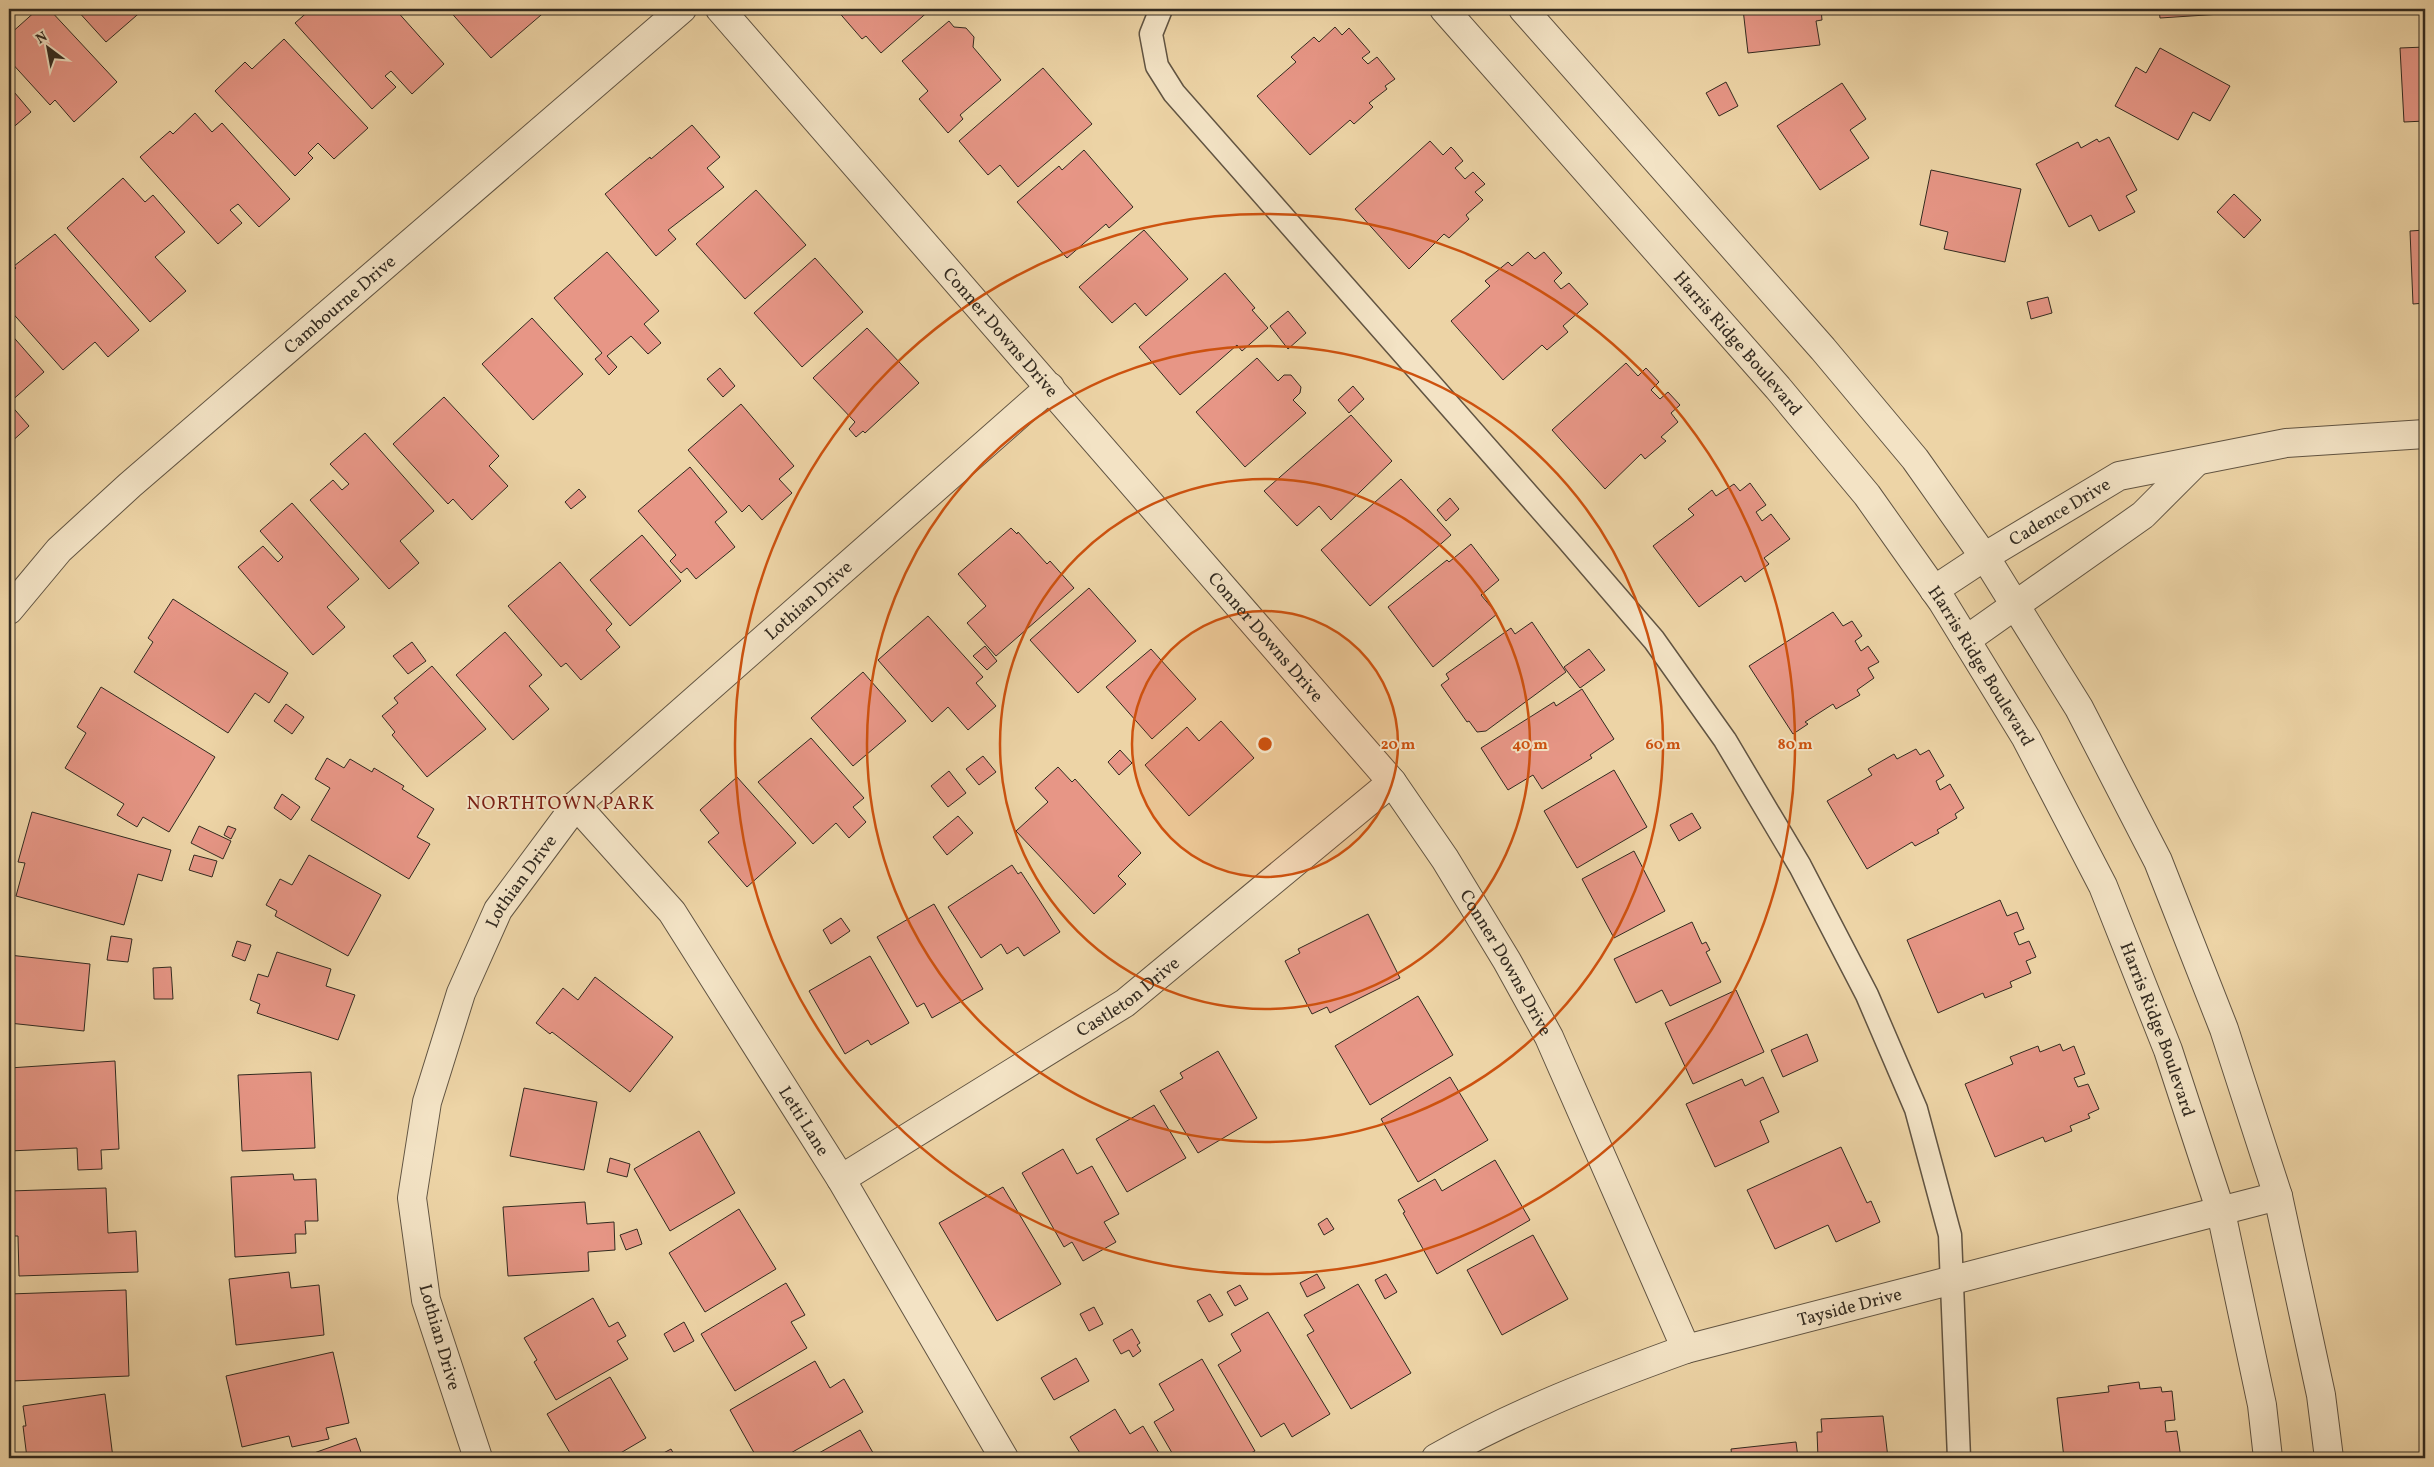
<svg xmlns="http://www.w3.org/2000/svg" width="2434" height="1467" font-family="Vollkorn,serif">
	<style>
		.building { fill: #e79686; stroke: #322a20 }
		.lines { fill: none; stroke-linecap: round; stroke-linejoin: round }
		.service-casing { stroke: #615442; stroke-width: 25 }
		.minor-casing { stroke: #615442; stroke-width: 30 }
		.tertiary-casing { stroke: #615442; stroke-width: 30 }
		.service { stroke: #f3e3c5; stroke-width: 22 }
		.minor { stroke: #f3e3c5; stroke-width: 28 }
		.tertiary { stroke: #f3e3c5; stroke-width: 28 }
		.ring { fill: none; stroke: #cd520f; stroke-width: 2.5 }
		.labels { text-anchor: middle; stroke-width: 4; stroke-linejoin: round; paint-order: stroke }
		.street-label { font-size: 18px; fill: #322a20; stroke: #f3e3c5 }
		.neighbourhood-label { font-size: 19px; letter-spacing: 1px; fill: #7a1f14; stroke: #f3e3c5 }
		.centre { fill: #cd520f; stroke: #f3e3c5; stroke-width: 2.5 }
		.ring-label { font-size: 15px; text-anchor: middle; font-weight: bold; fill: #cd520f; stroke: #f3e3c5; stroke-width: 4; stroke-linejoin: round; paint-order: stroke }
	</style>
	<rect width="100%" height="100%" fill="#edd4a6"/>
	<filter id="stains"><feTurbulence type="fractalNoise" baseFrequency=".004" numOctaves="4"/><feColorMatrix values="0 0 0 0 .2 0 0 0 0 .09 0 0 0 0 .02 0 0 0 .5 -.17"/></filter>
	<radialGradient id="worn" r=".72"><stop offset=".6" stop-color="#630" stop-opacity="0"/><stop offset="1" stop-color="#630" stop-opacity=".3"/></radialGradient>
	<g class="building">
		<polygon points="38,9 49,9 117,82 74,122 55,100 50,105 9,60 9,35"/>
		<polygon points="76,9 144,9 106,42"/>
		<polygon points="311,9 395,9 444,64 412,94 391,71 385,76 396,87 372,109 295,23"/>
		<polygon points="448,9 548,9 491,58"/>
		<polygon points="836,9 931,9 881,53 866,36 862,39"/>
		<polygon points="1743,9 1821,9 1822,20 1816,21 1820,45 1748,53"/>
		<polygon points="2159,9 2252,9 2252,12 2160,18"/>
		<polygon points="2420,9 2425,9 2425,26 2421,26"/>
		<polygon points="949,21 954,27 966,28 974,37 973,47 1001,80 960,115 963,119 948,133 919,99 928,91 902,61"/>
		<polygon points="1335,27 1342,35 1349,28 1370,52 1362,58 1368,64 1377,57 1395,79 1385,86 1387,89 1369,103 1373,107 1354,124 1350,120 1310,155 1257,96 1296,62 1291,57 1314,37 1319,42"/>
		<polygon points="284,39 368,128 334,159 318,143 308,153 313,158 295,176 215,91 245,62 252,69"/>
		<polygon points="2425,47 2425,121 2404,122 2400,48"/>
		<polygon points="2160,48 2230,86 2210,121 2193,112 2178,140 2115,106 2136,67 2146,73"/>
		<polygon points="1043,68 1092,124 1018,187 1000,165 988,175 959,141"/>
		<polygon points="1726,82 1738,106 1719,116 1706,93"/>
		<polygon points="1842,83 1866,119 1850,130 1869,158 1820,190 1777,126"/>
		<polygon points="9,86 31,112 9,131"/>
		<polygon points="195,113 212,132 222,123 290,199 259,227 238,204 230,210 242,223 218,244 140,157 170,131 173,134"/>
		<polygon points="692,125 720,157 707,168 724,187 668,230 676,239 656,256 605,194 650,157 651,159"/>
		<polygon points="2109,137 2137,190 2126,196 2135,212 2099,231 2091,215 2069,227 2036,164 2078,142 2081,148 2097,139 2099,142"/>
		<polygon points="1430,141 1443,155 1451,147 1454,150 1463,161 1455,168 1465,179 1473,172 1485,184 1475,192 1483,200 1466,215 1469,219 1449,238 1444,234 1409,269 1355,209"/>
		<polygon points="1084,150 1133,207 1109,228 1106,224 1067,258 1017,202 1059,166 1062,170"/>
		<polygon points="1931,170 2021,189 2005,262 1944,249 1948,232 1920,225"/>
		<polygon points="123,178 145,202 153,195 185,232 155,257 186,291 150,322 67,228"/>
		<polygon points="756,190 806,245 745,299 696,244"/>
		<polygon points="2234,194 2261,220 2244,238 2217,212"/>
		<polygon points="1144,230 1188,279 1146,316 1135,303 1112,323 1079,287"/>
		<polygon points="2425,230 2425,303 2413,304 2410,231"/>
		<polygon points="55,234 139,330 108,357 95,342 63,370 9,309 9,275 16,268 14,266"/>
		<polygon points="607,252 659,311 644,324 661,343 648,354 631,336 607,356 617,367 609,375 595,359 602,353 554,298"/>
		<polygon points="1528,252 1535,259 1544,252 1562,273 1554,281 1561,289 1569,283 1588,304 1563,326 1568,332 1547,350 1542,345 1503,380 1451,321 1490,286 1485,281 1508,262 1512,266"/>
		<polygon points="815,258 863,312 802,367 754,313"/>
		<polygon points="1225,273 1255,308 1252,310 1268,328 1242,351 1237,345 1180,395 1139,347"/>
		<polygon points="2048,297 2052,313 2031,319 2027,302"/>
		<polygon points="1288,311 1306,333 1288,349 1270,326"/>
		<polygon points="532,318 583,374 533,420 482,364"/>
		<polygon points="867,328 919,383 865,433 863,431 856,437 849,429 855,422 813,378"/>
		<polygon points="9,332 44,372 9,403"/>
		<polygon points="1257,358 1278,381 1284,375 1291,375 1301,387 1300,393 1293,400 1306,413 1245,467 1196,412"/>
		<polygon points="1626,363 1638,376 1646,368 1659,382 1651,390 1660,399 1668,392 1680,405 1671,413 1678,422 1661,437 1666,441 1645,459 1641,454 1605,489 1552,430"/>
		<polygon points="720,368 735,386 723,397 707,379"/>
		<polygon points="1353,386 1364,399 1349,413 1338,400"/>
		<polygon points="444,397 499,456 489,466 508,486 472,520 453,499 448,504 393,444"/>
		<polygon points="9,403 29,426 9,444"/>
		<polygon points="741,404 794,466 779,479 792,493 762,520 749,505 742,512 688,450"/>
		<polygon points="1351,415 1392,461 1331,520 1319,506 1297,526 1264,491"/>
		<polygon points="365,433 434,511 400,541 419,563 389,589 310,500 333,480 342,490 349,484 330,464"/>
		<polygon points="690,467 727,512 715,522 735,547 696,579 687,568 681,573 670,561 676,555 638,511"/>
		<polygon points="1401,479 1451,535 1370,606 1321,550"/>
		<polygon points="1750,483 1766,505 1756,512 1762,521 1771,514 1790,539 1764,558 1769,564 1745,582 1741,576 1699,607 1653,546 1694,515 1688,509 1712,490 1716,496 1734,484 1740,491"/>
		<polygon points="579,489 586,497 571,509 565,502"/>
		<polygon points="1450,498 1459,509 1446,521 1437,510"/>
		<polygon points="292,503 359,579 327,607 345,627 313,655 238,567 263,546 278,562 283,557 260,531"/>
		<polygon points="1011,528 1017,534 1018,532 1047,564 1050,561 1074,588 996,656 967,623 986,606 958,574"/>
		<polygon points="642,535 681,581 630,626 590,580"/>
		<polygon points="1471,544 1499,580 1481,595 1497,614 1433,667 1388,607 1447,560 1449,562"/>
		<polygon points="560,562 612,624 606,630 620,647 581,680 566,663 561,667 508,606"/>
		<polygon points="1089,588 1136,641 1078,693 1030,640"/>
		<polygon points="173,599 288,673 269,703 255,693 228,733 134,672 153,642 148,638"/>
		<polygon points="1833,612 1843,626 1852,621 1862,636 1855,641 1861,651 1868,646 1879,662 1868,668 1874,678 1857,690 1860,695 1836,709 1833,704 1805,722 1808,724 1793,734 1749,666"/>
		<polygon points="928,616 983,677 976,683 996,706 968,730 948,707 932,722 878,660"/>
		<polygon points="1532,622 1566,672 1486,731 1477,732 1469,721 1467,722 1441,685 1449,679 1446,674 1511,628 1515,634"/>
		<polygon points="505,632 542,675 529,686 549,709 513,740 456,675"/>
		<polygon points="412,642 426,661 408,674 393,656"/>
		<polygon points="985,646 997,661 987,670 973,656"/>
		<polygon points="1151,649 1196,699 1152,739 1106,687"/>
		<polygon points="1589,649 1605,670 1580,688 1564,667"/>
		<polygon points="432,666 486,729 427,777 392,735 395,732 382,716 398,703 394,698"/>
		<polygon points="863,672 906,721 853,766 811,718"/>
		<polygon points="101,687 215,757 169,832 143,817 137,827 117,815 124,804 65,768 86,733 77,727"/>
		<polygon points="1582,689 1614,739 1590,755 1592,758 1542,789 1533,775 1508,790 1481,748 1554,702 1556,706"/>
		<polygon points="286,704 304,717 292,734 274,721"/>
		<polygon points="1221,721 1254,758 1189,816 1145,765 1187,727 1199,741"/>
		<polygon points="811,738 864,798 853,807 866,822 849,838 836,823 813,844 758,782"/>
		<polygon points="1916,749 1920,755 1929,750 1944,776 1936,781 1940,790 1950,784 1964,808 1955,814 1957,818 1937,830 1939,833 1915,846 1912,842 1867,869 1827,801 1872,775 1868,769 1894,754 1897,759"/>
		<polygon points="1120,750 1132,763 1119,775 1108,762"/>
		<polygon points="983,756 996,772 979,785 966,769"/>
		<polygon points="327,758 344,768 350,759 372,772 374,768 404,786 402,789 434,809 417,837 430,844 409,879 311,820 330,788 315,779"/>
		<polygon points="1058,767 1072,782 1075,779 1141,853 1118,876 1126,884 1094,914 1016,831 1048,802 1035,788"/>
		<polygon points="1614,770 1647,827 1577,868 1544,811"/>
		<polygon points="949,771 966,793 948,807 931,786"/>
		<polygon points="737,777 796,843 747,887 708,842 719,833 700,810"/>
		<polygon points="282,794 300,807 291,820 274,808"/>
		<polygon points="32,812 171,850 162,881 138,874 124,925 16,896 25,863 18,862"/>
		<polygon points="1692,813 1701,828 1679,841 1670,825"/>
		<polygon points="958,816 973,833 947,855 933,837"/>
		<polygon points="199,826 231,841 223,859 191,843"/>
		<polygon points="228,826 236,829 231,839 224,835"/>
		<polygon points="1634,851 1665,911 1614,938 1582,879"/>
		<polygon points="194,855 217,861 212,877 189,870"/>
		<polygon points="309,855 381,895 348,956 275,916 277,911 266,905 280,879 292,885"/>
		<polygon points="1012,865 1018,874 1021,872 1060,932 1024,956 1018,947 1007,954 1001,944 981,958 948,907"/>
		<polygon points="2000,900 2007,916 2017,912 2024,929 2014,933 2019,945 2029,941 2036,957 2026,961 2031,973 2010,982 2012,987 1985,998 1983,993 1938,1013 1907,940"/>
		<polygon points="934,904 983,989 932,1018 924,1003 917,1007 877,937"/>
		<polygon points="1368,914 1400,978 1330,1013 1327,1007 1312,1014 1285,961 1300,953 1298,949"/>
		<polygon points="841,918 850,931 831,944 823,930"/>
		<polygon points="1692,922 1702,944 1706,942 1710,950 1706,952 1721,982 1670,1006 1662,990 1636,1003 1614,959"/>
		<polygon points="111,936 132,939 128,962 107,960"/>
		<polygon points="237,941 251,945 245,961 232,956"/>
		<polygon points="277,952 331,969 326,986 355,995 338,1040 257,1013 260,1004 250,1000 258,974 268,977"/>
		<polygon points="9,955 90,964 84,1031 9,1023"/>
		<polygon points="870,956 909,1023 871,1045 868,1040 845,1054 809,991"/>
		<polygon points="171,967 173,999 154,999 153,968"/>
		<polygon points="595,977 673,1037 630,1092 552,1032 550,1034 536,1023 563,988 578,1000"/>
		<polygon points="1736,990 1764,1052 1693,1084 1665,1023"/>
		<polygon points="1418,996 1453,1055 1370,1105 1335,1046"/>
		<polygon points="1807,1034 1818,1061 1783,1077 1771,1050"/>
		<polygon points="2060,1044 2063,1051 2074,1046 2085,1074 2074,1078 2078,1087 2088,1084 2099,1109 2088,1114 2090,1118 2070,1126 2072,1131 2045,1142 2043,1137 1995,1157 1965,1084 2013,1064 2010,1057 2038,1046 2040,1052"/>
		<polygon points="1218,1051 1257,1118 1198,1153 1160,1091 1183,1078 1180,1073"/>
		<polygon points="115,1061 119,1149 101,1150 102,1169 78,1170 77,1148 9,1151 9,1120 12,1120 11,1107 9,1108 9,1068"/>
		<polygon points="311,1072 315,1148 242,1151 238,1075"/>
		<polygon points="1450,1077 1488,1140 1418,1182 1381,1119"/>
		<polygon points="1763,1077 1779,1112 1760,1121 1769,1142 1715,1167 1686,1104 1742,1079 1745,1086"/>
		<polygon points="524,1088 597,1102 584,1170 510,1156"/>
		<polygon points="1154,1105 1186,1158 1127,1192 1096,1139"/>
		<polygon points="699,1131 735,1193 670,1231 634,1169"/>
		<polygon points="1841,1147 1867,1203 1871,1201 1880,1222 1836,1242 1828,1225 1775,1249 1747,1190"/>
		<polygon points="1063,1149 1077,1174 1092,1166 1119,1214 1104,1222 1116,1242 1083,1261 1072,1242 1064,1247 1022,1173"/>
		<polygon points="610,1158 630,1164 627,1177 607,1172"/>
		<polygon points="1495,1160 1530,1220 1437,1274 1403,1213 1405,1212 1398,1200 1435,1179 1442,1191"/>
		<polygon points="293,1174 294,1180 316,1179 318,1221 305,1221 306,1234 295,1234 296,1253 235,1257 231,1177"/>
		<polygon points="1003,1187 1061,1284 997,1321 939,1223"/>
		<polygon points="106,1188 108,1233 136,1231 138,1272 19,1276 18,1236 9,1236 9,1191"/>
		<polygon points="585,1202 587,1224 614,1222 615,1250 588,1252 589,1271 508,1276 503,1207"/>
		<polygon points="739,1209 776,1269 705,1312 669,1253"/>
		<polygon points="1327,1218 1334,1229 1324,1235 1318,1224"/>
		<polygon points="637,1229 642,1244 626,1250 620,1235"/>
		<polygon points="1533,1235 1568,1299 1502,1335 1467,1270"/>
		<polygon points="289,1272 291,1288 319,1285 324,1335 236,1345 229,1279"/>
		<polygon points="1317,1274 1325,1288 1307,1297 1300,1283"/>
		<polygon points="1386,1274 1397,1292 1385,1299 1375,1280"/>
		<polygon points="786,1283 805,1315 791,1322 807,1348 735,1391 701,1334"/>
		<polygon points="1358,1284 1411,1373 1351,1409 1307,1335 1314,1331 1304,1315"/>
		<polygon points="1240,1285 1248,1299 1235,1306 1227,1292"/>
		<polygon points="126,1290 129,1376 12,1381 9,1294"/>
		<polygon points="1210,1294 1223,1315 1209,1322 1197,1301"/>
		<polygon points="593,1298 609,1327 618,1322 626,1336 617,1341 628,1359 556,1400 534,1362 537,1360 524,1338"/>
		<polygon points="1094,1307 1103,1324 1089,1331 1080,1314"/>
		<polygon points="1268,1312 1330,1414 1292,1437 1284,1423 1261,1437 1218,1365 1241,1351 1231,1334"/>
		<polygon points="684,1322 694,1341 674,1352 664,1334"/>
		<polygon points="1132,1329 1140,1343 1137,1345 1141,1351 1133,1357 1129,1350 1121,1354 1113,1340"/>
		<polygon points="333,1352 349,1423 326,1428 329,1439 292,1447 289,1436 242,1447 226,1376"/>
		<polygon points="1076,1358 1089,1381 1054,1400 1041,1378"/>
		<polygon points="1202,1359 1255,1451 1249,1454 1252,1458 1175,1458 1154,1422 1174,1410 1159,1384"/>
		<polygon points="815,1361 830,1388 844,1379 863,1412 782,1458 757,1458 730,1410"/>
		<polygon points="610,1377 646,1438 612,1458 573,1458 547,1414"/>
		<polygon points="2139,1382 2140,1389 2161,1387 2162,1392 2172,1391 2175,1420 2165,1421 2166,1432 2177,1431 2181,1458 2064,1458 2057,1398 2109,1392 2108,1386"/>
		<polygon points="105,1394 113,1458 27,1458 23,1426 26,1426 23,1406"/>
		<polygon points="1115,1409 1130,1434 1143,1426 1162,1458 1083,1458 1070,1437"/>
		<polygon points="1883,1416 1888,1458 1818,1458 1817,1432 1822,1432 1821,1419"/>
		<polygon points="860,1430 876,1458 810,1458"/>
		<polygon points="356,1438 363,1458 300,1458"/>
		<polygon points="1796,1442 1798,1458 1732,1458 1731,1449"/>
		<polygon points="671,1449 676,1458 654,1458"/>
	</g>
	<g class="lines">
		<defs>
			<polyline id="service" points="1161,9 1151,34 1157,66 1174,93 1567,539 1654,640 1725,740 1800,866 1867,995 1916,1109 1950,1235 1959,1458"/>
			<g id="minor">
				<path id="s1" d="M 720,9 L 1392,782 L 1445,859 L 1507,961 L 1549,1037 L 1686,1349"/>
				<path id="s2" d="M 1934,590 L 1984,557 L 2119,476 L 2286,443 L 2425,434"/>
				<path id="s3" d="M 9,610 L 59,550 L 130,485 L 682,9"/>
				<polyline points="1966,640 2143,515 2196,462"/>
				<path id="s4" d="M 576,805 L 672,912 L 841,1179 L 1004,1458"/>
				<path id="s5" d="M 841,1179 L 1125,1003 L 1392,782"/>
				<path id="s6" d="M 478,1458 L 426,1300 L 412,1198 L 427,1102 L 461,993 L 498,910 L 576,805 L 1050,387"/>
				<path id="s7" d="M 1436,1458 C 1515,1413 1600,1380 1686,1349 L 2278,1196"/>
			</g>
			<g id="tertiary">
				<path id="s8" d="M 1444,9 L 1778,388 L 1867,495 L 1942,601 L 2026,738 L 2103,886 L 2168,1050 L 2221,1212 L 2262,1405 L 2268,1458"/>
				<polyline points="1523,9 1823,349 1915,459 1992,568 2079,708 2158,861 2224,1029 2278,1196 2321,1395 2329,1458"/>
			</g>
		</defs>
		<use href="#service" class="service-casing"/>
		<use href="#minor" class="minor-casing"/>
		<use href="#tertiary" class="tertiary-casing"/>
		<use href="#service" class="service"/>
		<use href="#minor" class="minor"/>
		<use href="#tertiary" class="tertiary"/>
	</g>
	<circle cx="1265" cy="744" r="133" fill="#cd520f" fill-opacity=".12"/>
	<g class="ring">
		<circle cx="1265" cy="744" r="133"/>
		<circle cx="1265" cy="744" r="265"/>
		<circle cx="1265" cy="744" r="398"/>
		<circle cx="1265" cy="744" r="530"/>
	</g>
	<g class="labels">
		<g class="street-label">
			<text dy="6" stroke="none"><textPath href="#s3" startOffset="451">Cambourne Drive</textPath></text>
			<text dy="6" stroke="none"><textPath href="#s1" startOffset="428">Conner Downs Drive</textPath></text>
			<text dy="6" stroke="none"><textPath href="#s8" startOffset="445">Harris Ridge Boulevard</textPath></text>
			<text dy="6" stroke="none"><textPath href="#s2" startOffset="148">Cadence Drive</textPath></text>
			<text dy="6" stroke="none"><textPath href="#s6" startOffset="1012">Lothian Drive</textPath></text>
			<text dy="6" stroke="none"><textPath href="#s1" startOffset="832">Conner Downs Drive</textPath></text>
			<text dy="6" stroke="none"><textPath href="#s8" startOffset="850">Harris Ridge Boulevard</textPath></text>
			<text dy="6" stroke="none"><textPath href="#s6" startOffset="608">Lothian Drive</textPath></text>
			<text dy="6" stroke="none"><textPath href="#s1" startOffset="1238">Conner Downs Drive</textPath></text>
			<text dy="6" stroke="none"><textPath href="#s5" startOffset="340">Castleton Drive</textPath></text>
			<text dy="6" stroke="none"><textPath href="#s8" startOffset="1255">Harris Ridge Boulevard</textPath></text>
			<text dy="6" stroke="none"><textPath href="#s4" startOffset="391">Letti Lane</textPath></text>
			<text dy="6" stroke="none"><textPath href="#s7" startOffset="442">Tayside Drive</textPath></text>
			<text transform="translate(440 1337) rotate(74)" y="6">Lothian Drive</text>
		</g>
		<g class="neighbourhood-label">
			<text x="561" y="809">NORTHTOWN PARK</text>
		</g>
	</g>
	<circle cx="1265" cy="744" r="8" class="centre"/>
	<g class="ring-label">
		<text x="1398" y="749">20 m</text>
		<text x="1530" y="749">40 m</text>
		<text x="1663" y="749">60 m</text>
		<text x="1795" y="749">80 m</text>
	</g>
	<rect width="2434" height="1467" fill="none" stroke="#edd4a6" stroke-width="30"/>
	<rect x="10" y="10" width="2414" height="1447" fill="none" stroke="#322a20" stroke-width="2.5"/>
	<rect x="15" y="15" width="2404" height="1437" fill="none" stroke="#322a20"/>
	<g transform="translate(48 48) rotate(328)" stroke="#f3e3c5" stroke-width="4" paint-order="stroke">
	<path d="M0-4L9 19L0 12L-9 19Z" fill="#322a20"/>
	<text y="-8" font-size="14" font-weight="bold" text-anchor="middle" fill="#322a20">N</text>
	</g>
	<rect width="100%" height="100%" filter="url(#stains)"/>
	<rect width="100%" height="100%" fill="url(#worn)"/>
</svg>
